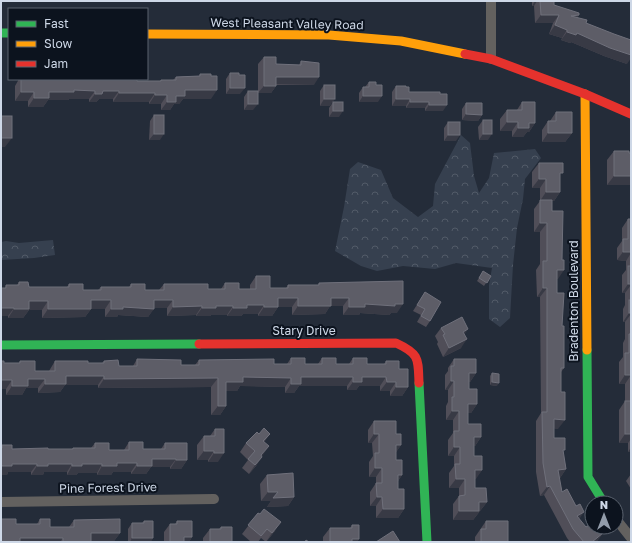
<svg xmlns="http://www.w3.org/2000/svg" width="632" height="543" font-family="'Golos Text',sans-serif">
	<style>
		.forest { fill: url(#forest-crowns) }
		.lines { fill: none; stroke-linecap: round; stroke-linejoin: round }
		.street { stroke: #63615f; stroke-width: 10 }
		.fast { stroke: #30b455; stroke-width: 9 }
		.slow { stroke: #ff9f0a; stroke-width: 9 }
		.jam { stroke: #e5322d; stroke-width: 9 }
		.wall { fill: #504e58 }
		.shaded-wall { fill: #383a45 }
		.building { fill: #5d5d67; stroke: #6f707b }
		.labels { text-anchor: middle; stroke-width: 4; stroke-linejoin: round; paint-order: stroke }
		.street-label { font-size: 12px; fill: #ced8e7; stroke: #0c131e }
	</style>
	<defs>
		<pattern id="forest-crowns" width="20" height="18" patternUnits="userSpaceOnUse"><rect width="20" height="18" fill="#36404f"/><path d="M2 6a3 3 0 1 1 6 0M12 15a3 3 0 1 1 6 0" fill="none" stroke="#525b68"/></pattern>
	</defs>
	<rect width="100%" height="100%" fill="#242c39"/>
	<g class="forest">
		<polygon points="461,135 470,143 474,176 479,193 489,178 494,153 535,149 541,158 525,179 523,199 517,228 513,265 510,318 500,327 489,319 489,285 492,268 456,263 435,269 403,266 377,271 361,266 335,251 344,207 350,169 358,162 381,170 393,198 418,217 433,206 435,184"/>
		<polygon points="53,240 55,255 34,258 1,260 1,242 6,241 19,243"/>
	</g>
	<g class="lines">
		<g class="street">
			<polyline points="491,59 491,1"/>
			<polyline points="1,502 214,499"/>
			<polyline points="616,519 631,538"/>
		</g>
		<g class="fast">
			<polyline points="1,33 9,33"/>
			<polyline points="1,345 199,344"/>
			<polyline points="587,350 588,477 604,503"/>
			<polyline points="419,383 427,542"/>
		</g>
		<g class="slow">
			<polyline points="147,34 329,35 401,41 465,54"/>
			<polyline points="585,94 587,350"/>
		</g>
		<g class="jam">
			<polyline points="465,54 491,59 585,94 631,114"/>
			<path d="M 199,344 L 396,343 C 420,354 418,359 419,383"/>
		</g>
	</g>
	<g class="wall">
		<polygon points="532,1 554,1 554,5 579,15 577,18 586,23 627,64 604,56 571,42 570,43 561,40 562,38 549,34 553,23 535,23 534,6 532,6"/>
		<polygon points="264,57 276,64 299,65 301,61 314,85 276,85 276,86 271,93 258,93 258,64"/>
		<polygon points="230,73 240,94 226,94 226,79"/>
		<polygon points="200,74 211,99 183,99 179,104 174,104 170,110 161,110 161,104 149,104 149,102 113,102 113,99 99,99 96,102 89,102 89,99 69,99 68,100 48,100 43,107 28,107 28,101 15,101 15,86 19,79 131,79 137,81 160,81 161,80 173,80 176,77 199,76"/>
		<polygon points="369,82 378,102 359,102 359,93 363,87 365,87"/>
		<polygon points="324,85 330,106 320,106 320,91"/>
		<polygon points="396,86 406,87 409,92 440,94 443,111 425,111 425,108 406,108 406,106 392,106 392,92"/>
		<polygon points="248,91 253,110 244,110 244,97"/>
		<polygon points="333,102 339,117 329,117 329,108"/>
		<polygon points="522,102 535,123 529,132 527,132 523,137 512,137 512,131 500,131 500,119 507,110 517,110"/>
		<polygon points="466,103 482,115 478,121 462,120 462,109"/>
		<polygon points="556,112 572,133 565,142 542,142 542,130 548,121 550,121"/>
		<polygon points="154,115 160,140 149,140 150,121"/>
		<polygon points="483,120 488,140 479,140 478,127"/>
		<polygon points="448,122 456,141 444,141 444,128"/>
		<polygon points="614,151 631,153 631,185 607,185 607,160"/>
		<polygon points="539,163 560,177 560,192 554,201 552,201 552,211 558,279 557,279 557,293 562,326 564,368 561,372 558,429 554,428 554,438 563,452 566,469 560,478 559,478 562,492 579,519 597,542 570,542 567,538 544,495 540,496 536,472 536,421 541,413 540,297 537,297 536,270 540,264 540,232 534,232 534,209 540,201 540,188 532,188 532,172"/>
		<polygon points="628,219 631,219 631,452 628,452 628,443 619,443 619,410 625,401 625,384 619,384 619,362 623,357 623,343 625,339 625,322 623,322 623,309 625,305 625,293 622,293 622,275 626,270 626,261 617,260 617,248 622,241 622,228"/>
		<polygon points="483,271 491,276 484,286 477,281"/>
		<polygon points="256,276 270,288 286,288 288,285 318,285 319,283 397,313 391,313 389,315 360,313 359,315 343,315 343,306 330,306 325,314 292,315 292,307 278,307 272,316 258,316 258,314 243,314 241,316 227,316 227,315 211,315 210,316 196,316 196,315 167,316 167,308 154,308 148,317 118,315 117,317 105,317 105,309 91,309 85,317 42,318 42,310 29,310 23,318 8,318 8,316 1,316 5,288 6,285 17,285 19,282 29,287 67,287 69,284 83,290 98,290 101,287 129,287 131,284 145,290 159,290 164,284 208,289 221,289 225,283 239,289 250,289 250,285"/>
		<polygon points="425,292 430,321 426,327 417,322 421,315 413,311"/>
		<polygon points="441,328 464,334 461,348 443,357 437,344 438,342 435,336"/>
		<polygon points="291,358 305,364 318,364 322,358 336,364 349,364 353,358 367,364 384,364 386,361 399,369 408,387 402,396 390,396 390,391 380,391 380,386 359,386 356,390 347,390 347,386 299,386 294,393 285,393 285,387 240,386 237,391 226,391 226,406 220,415 211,415 211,387 98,388 98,385 65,385 60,392 38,393 38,388 26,388 22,395 6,395 6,389 1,389 20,361 35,371 49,371 55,361 88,363 102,363 104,361 119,366 133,366 137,359 181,365 195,365 199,360 274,364 287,364"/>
		<polygon points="454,359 476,373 470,382 469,382 469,389 477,404 471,413 468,413 468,424 481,437 475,446 474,446 474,456 482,470 475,479 475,488 487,502 473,520 453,520 453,504 459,496 459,488 449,488 449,473 454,466 454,456 448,456 448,440 453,433 453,420 446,420 446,406 448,402 448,390 445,390 445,375 448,371 448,368"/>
		<polygon points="492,373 497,386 490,385 490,376"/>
		<polygon points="374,421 396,434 401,445 396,452 396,460 402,475 398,481 398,489 404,509 398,518 376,518 376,506 370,506 370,492 376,483 376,477 369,477 369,462 373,456 372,443 368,443 368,430"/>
		<polygon points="215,429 218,462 208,462 208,460 197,460 197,445 204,436 210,436"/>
		<polygon points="259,434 270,434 264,442 262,456 256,466 249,474 242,468 248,460 240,452 246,443"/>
		<polygon points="129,442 143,449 161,449 165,443 187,460 181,469 170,469 170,467 151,467 146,474 131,474 131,472 113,472 111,475 97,475 97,473 78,473 76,475 67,475 67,472 44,472 43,475 31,475 31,472 8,472 7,475 1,475 1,447 2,445 12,449 72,449 73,448 91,448 95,443 109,450 124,450"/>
		<polygon points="631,474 631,489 626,481"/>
		<polygon points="267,475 294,497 288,506 267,507 271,501 261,501 260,484"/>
		<polygon points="258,513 275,531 266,542 261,538 258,542 251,542 242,534"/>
		<polygon points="40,519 50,527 69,527 74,520 120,533 114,541 1,542 16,524 37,524"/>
		<polygon points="144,521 151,542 128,542 128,529 132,523 142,523"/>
		<polygon points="177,521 192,537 189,542 164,542 164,532 170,524 175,524"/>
		<polygon points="486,521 508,542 475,542 475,537"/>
		<polygon points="352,525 359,539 357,542 323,542 323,537 330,528 350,528"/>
		<polygon points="221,527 232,542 203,542 203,538 210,529 219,529"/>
	</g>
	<g class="shaded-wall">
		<polygon points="535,1 537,1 534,6 532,6"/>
		<polygon points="541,15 559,15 553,23 535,23"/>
		<polygon points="579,15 573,23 571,16"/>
		<polygon points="555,25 567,30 562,38 549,34"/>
		<polygon points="567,32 577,33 631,55 631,58 627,64 604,56 571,42 570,43 561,40"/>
		<polygon points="276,77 319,77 314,85 271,84"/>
		<polygon points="264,86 276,86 271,93 258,93"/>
		<polygon points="230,88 245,88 240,94 226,94"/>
		<polygon points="74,90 95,91 89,99 69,99 68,100 48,100 43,107 28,107 34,98 49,92"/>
		<polygon points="185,90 217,90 211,99 183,99 179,104 174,104 170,110 161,110 167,102"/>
		<polygon points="103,91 119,91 113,99 99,99 96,102 89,102 95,94"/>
		<polygon points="21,92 34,92 28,101 15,101"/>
		<polygon points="119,93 155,93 149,102 113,102"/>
		<polygon points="155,95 167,95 161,104 149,104"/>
		<polygon points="363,96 382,96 378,102 359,102"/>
		<polygon points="324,99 335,99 330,106 320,106"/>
		<polygon points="396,99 410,99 406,106 392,106"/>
		<polygon points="410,102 429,102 425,108 406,108"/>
		<polygon points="248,104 258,104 253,110 244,110"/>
		<polygon points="429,105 447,105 443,111 425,111"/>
		<polygon points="333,111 343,111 339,117 329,117"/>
		<polygon points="466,114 482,115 478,121 462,120"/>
		<polygon points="507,122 518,122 512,131 500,131"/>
		<polygon points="529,123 535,123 529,132 527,132 523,137 512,137 518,128"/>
		<polygon points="548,133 572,133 565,142 542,142"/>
		<polygon points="154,134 164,134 160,140 149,140"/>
		<polygon points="483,134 492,134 488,140 479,140"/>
		<polygon points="448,135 460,135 456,141 444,141"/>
		<polygon points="1,138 12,138 5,147 1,147"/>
		<polygon points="614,176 631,176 631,185 607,185"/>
		<polygon points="539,179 546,179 540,188 532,188"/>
		<polygon points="546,192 560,192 554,201 540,201"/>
		<polygon points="540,223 547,223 540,232 534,232"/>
		<polygon points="623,252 631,252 631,253 626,261 617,260"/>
		<polygon points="557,270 564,270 558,279 550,279"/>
		<polygon points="628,284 631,284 631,285 625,293 622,293"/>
		<polygon points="543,288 547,288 540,297 537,297"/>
		<polygon points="278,298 298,298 292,307 272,307"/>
		<polygon points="331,298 349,298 343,306 330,306 325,314 292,315 298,306"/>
		<polygon points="91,300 111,300 105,309 91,309 85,317 42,318 48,309"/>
		<polygon points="154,300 173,300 167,308 148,308"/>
		<polygon points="29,301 48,301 42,310 29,310 23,318 8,318 14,309"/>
		<polygon points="365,304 403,304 397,313 391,313 389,315 360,313 359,315 343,315 349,307"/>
		<polygon points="247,305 264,305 258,314 243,314 241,316 227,316 233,308"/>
		<polygon points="202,306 196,315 167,316 173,307"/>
		<polygon points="216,306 233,306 227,315 211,315 210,316 196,316 202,308"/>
		<polygon points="123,307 154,309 148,317 118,315 117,317 105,317 111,309"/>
		<polygon points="264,307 278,307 272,316 258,316"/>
		<polygon points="1,308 14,308 8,316 1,316"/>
		<polygon points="629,313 631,313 631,314 625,322 623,322"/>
		<polygon points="468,329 462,338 463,332"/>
		<polygon points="467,339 461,348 443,357 449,348"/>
		<polygon points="469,373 476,373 470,382 463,382"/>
		<polygon points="625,375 631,375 625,384 619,384"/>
		<polygon points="66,376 104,376 98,385 65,385 60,392 38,393 45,384"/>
		<polygon points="243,377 291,378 285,387 240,386 237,391 220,391 226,382"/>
		<polygon points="301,377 353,377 347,386 299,386 294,393 285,393 291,384"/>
		<polygon points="362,377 386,377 380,386 359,386 356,390 347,390 353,382"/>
		<polygon points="218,378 211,387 98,388 104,379"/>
		<polygon points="28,379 45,379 38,388 26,388 22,395 6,395 12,386"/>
		<polygon points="1,380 12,380 6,389 1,389"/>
		<polygon points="451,381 454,381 448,390 445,390"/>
		<polygon points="387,382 396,382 390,391 380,391"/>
		<polygon points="492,382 499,383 497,386 490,385"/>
		<polygon points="396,387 408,387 402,396 390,396"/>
		<polygon points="468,404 477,404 471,413 461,413"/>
		<polygon points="218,406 226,406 220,415 211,415"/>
		<polygon points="452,411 459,411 453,420 446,420"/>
		<polygon points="554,419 565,420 558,429 548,428"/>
		<polygon points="374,434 379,434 372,443 368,443"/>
		<polygon points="625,434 631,434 631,439 628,443 619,443"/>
		<polygon points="474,437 481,437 475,446 468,446"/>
		<polygon points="396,445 401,445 395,454"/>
		<polygon points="269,446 263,455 254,464 261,455"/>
		<polygon points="454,447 460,447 454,456 448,456"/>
		<polygon points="631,447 631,452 628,452"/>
		<polygon points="204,451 214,451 208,460 197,460"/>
		<polygon points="214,453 224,453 218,462 208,462"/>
		<polygon points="262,457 256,466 249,474 255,465"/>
		<polygon points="152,459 176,459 170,467 151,467 146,474 131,474 137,466"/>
		<polygon points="176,460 187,460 181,469 170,469"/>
		<polygon points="117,463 137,463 131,472 113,472 111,475 97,475 102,466"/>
		<polygon points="12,464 37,464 31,472 8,472 7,475 1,475 1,468 2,466"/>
		<polygon points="48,464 72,464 67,472 44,472 43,475 31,475 37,466"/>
		<polygon points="82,464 102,464 97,473 78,473 76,475 67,475 72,466"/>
		<polygon points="375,468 382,468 376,477 369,477"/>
		<polygon points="566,469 560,478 552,479 558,470"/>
		<polygon points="475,470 482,470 476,479 469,479"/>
		<polygon points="398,475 402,475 396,484"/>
		<polygon points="456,479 465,479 459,488 449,488"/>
		<polygon points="550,486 544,495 540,496 547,487"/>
		<polygon points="268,492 278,492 294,497 288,506 267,507 271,501 261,501"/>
		<polygon points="377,497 382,497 376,506 370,506"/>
		<polygon points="479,502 487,502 473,520 453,520 459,511"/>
		<polygon points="383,509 404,509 398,518 376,518"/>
		<polygon points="584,512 578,521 577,516"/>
		<polygon points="281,522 275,531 266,542 272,533"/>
		<polygon points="91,533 120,533 114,541 86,541"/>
		<polygon points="603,533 597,542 592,542"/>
		<polygon points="184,537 192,537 189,542 180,542"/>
		<polygon points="20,538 63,538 60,542 17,542"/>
		<polygon points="132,538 153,538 151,542 130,542"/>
		<polygon points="352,539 359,539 357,542 330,542"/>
	</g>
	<g class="building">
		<polygon points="540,1 554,1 554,5 579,13 579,15 571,16 587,20 586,23 614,34 631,40 631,55 610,48 577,33 576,35 567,32 567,30 555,25 559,15 541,15"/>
		<polygon points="264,57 276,57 276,64 301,65 301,61 319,63 319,77 276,77 276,86 264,86"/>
		<polygon points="230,73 239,73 239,75 245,75 245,88 230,88"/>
		<polygon points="200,74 211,74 211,76 217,76 217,90 185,90 185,96 176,96 176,102 167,102 167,95 155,95 155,93 119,93 119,91 103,91 102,94 95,94 95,91 74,90 74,92 49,92 49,98 34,98 34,92 21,92 21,79 137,79 137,81 161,81 161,80 176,80 176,77 200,76"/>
		<polygon points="369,82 376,82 376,85 382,85 382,96 363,96 363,87 369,87"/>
		<rect x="324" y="85" width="11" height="14"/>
		<polygon points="396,86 406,86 406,87 409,87 409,92 440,92 440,94 447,94 447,105 429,105 429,102 410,102 410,99 396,99"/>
		<rect x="248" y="91" width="10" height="13"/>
		<rect x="333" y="102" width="10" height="9"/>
		<polygon points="522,102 535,102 535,123 529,123 529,128 518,128 518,122 507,122 507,110 522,110"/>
		<polygon points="466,103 482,103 482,115 466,114"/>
		<polygon points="556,112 572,112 572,133 548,133 548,121 556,121"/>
		<rect x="154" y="115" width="10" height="19"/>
		<rect x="1" y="116" width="11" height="22"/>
		<rect x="483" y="120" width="9" height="14"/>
		<rect x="448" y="122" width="12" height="13"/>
		<polygon points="614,151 629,151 629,153 631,153 631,176 614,176"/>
		<polygon points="539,163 563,163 563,173 560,173 560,192 546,192 546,179 539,179"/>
		<polygon points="540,200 552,200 552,211 563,211 562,260 564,260 564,270 557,270 557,293 564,293 562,326 564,326 564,368 561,368 561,392 565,392 565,420 554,419 554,438 565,438 565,450 563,450 566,469 558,470 562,492 567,489 576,506 580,504 584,512 577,516 586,527 592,523 592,527 598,527 603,533 592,542 584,542 573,529 550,486 547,487 543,463 542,412 547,412 547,288 543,288 543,261 547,261 547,223 540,223"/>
		<polygon points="628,219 631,219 631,252 623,252 623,239 628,239"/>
		<rect x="628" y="266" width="3" height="18"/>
		<polygon points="483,271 491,276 487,283 479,278"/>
		<polygon points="256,276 270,276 270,288 288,288 288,285 319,285 319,283 403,281 403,304 395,304 395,306 365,304 365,307 349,307 349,298 331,298 331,306 298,306 298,298 278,298 278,307 264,307 264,305 247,305 247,308 233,308 233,306 216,306 216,308 202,308 202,306 173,307 173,300 154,300 154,309 123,307 123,309 111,309 111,300 91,300 91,309 48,309 48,301 29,301 29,309 14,309 14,308 1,308 1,288 6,288 6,285 19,285 19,282 28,282 29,287 69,287 69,284 83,284 83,290 101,290 101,287 131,287 131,284 145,284 145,290 164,290 164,284 208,284 208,289 225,289 225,283 239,283 239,289 256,289"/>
		<polygon points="425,292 441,302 430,321 421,316 425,309 417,305"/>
		<rect x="629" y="300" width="2" height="13"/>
		<polygon points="462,317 468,329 463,332 467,339 449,348 443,335 445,334 441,328"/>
		<polygon points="629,334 631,334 631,375 625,375 625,353 629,353"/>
		<polygon points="291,358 305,358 305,364 322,364 322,358 336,358 336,364 353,364 353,358 367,358 367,364 386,364 386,361 399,361 399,369 408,369 408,387 396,387 396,382 387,382 386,377 362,377 362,382 353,382 353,377 301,377 301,384 291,384 291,378 243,377 243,382 226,382 226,406 218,406 218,378 104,379 104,376 66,376 66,384 45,384 45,379 28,379 28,386 12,386 12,380 1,380 1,361 4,361 4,363 20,363 20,361 35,361 35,371 55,371 55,361 88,361 88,363 104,363 104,361 118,360 119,366 137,366 137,359 181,360 181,365 199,365 199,360 274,359 274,364 291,364"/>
		<polygon points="454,359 476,359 476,373 469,373 469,389 477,389 477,404 468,404 468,424 481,424 481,437 474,437 474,456 482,456 482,470 475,470 475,488 486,488 487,502 479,502 479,511 459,511 459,496 465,495 465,479 456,479 455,464 460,464 460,447 454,447 454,431 459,431 459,411 452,411 452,397 454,397 454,381 451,381 451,366 454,366"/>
		<polygon points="492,373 499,374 499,383 492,382"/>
		<rect x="625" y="401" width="6" height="33"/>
		<polygon points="374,421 396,421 396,434 401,434 401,445 396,445 396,460 402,460 402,475 398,475 398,489 404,489 404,509 383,509 382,497 377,497 376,483 382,483 382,468 375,468 375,453 379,453 379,434 374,434"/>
		<polygon points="264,428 270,434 263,441 269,446 261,455 262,457 255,465 248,459 255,451 246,443 257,432 259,434"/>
		<polygon points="215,429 224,429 224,453 214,453 214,451 204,451 204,436 215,436"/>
		<polygon points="129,442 143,442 143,449 165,449 165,443 187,443 187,460 176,460 176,459 152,459 152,466 137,466 137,463 117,463 117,466 102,466 102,464 82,464 82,466 72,466 72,464 48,464 48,466 37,466 37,464 12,464 12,466 2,466 2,465 1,465 1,448 2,448 2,445 12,445 12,449 48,448 48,449 73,449 73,448 95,448 95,443 109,443 109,450 129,450"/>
		<polygon points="293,473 294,497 273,498 278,492 268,492 267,475"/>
		<polygon points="264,509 281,522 272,533 267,529 261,536 248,525 258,513 260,514"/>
		<polygon points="1,519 16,519 16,524 40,524 40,519 50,519 50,527 74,527 74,520 120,519 120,533 91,533 91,542 63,542 63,538 20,538 20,542 1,542"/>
		<polygon points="144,521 153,521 153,538 132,538 132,523 144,523"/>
		<polygon points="177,521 192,521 192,537 184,537 184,542 170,542 170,524 177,524"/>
		<polygon points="486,521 508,521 508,542 481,542 481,529 486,529"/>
		<polygon points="352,525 359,525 359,539 352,539 352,542 330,542 330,528 352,528"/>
		<polygon points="221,527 232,527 232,542 210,542 210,529 221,529"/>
		<polygon points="393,531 400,542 376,542"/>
		<polygon points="306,540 309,542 305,542"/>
	</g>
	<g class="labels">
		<g class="street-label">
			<text transform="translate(287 24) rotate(1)" y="4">West Pleasant Valley Road</text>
			<text transform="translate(574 301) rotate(-90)" y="4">Bradenton Boulevard</text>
			<text x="304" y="335">Stary Drive</text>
			<text transform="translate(108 488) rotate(-1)" y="4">Pine Forest Drive</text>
		</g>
	</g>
	<rect width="632" height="543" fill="none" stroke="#ced8e7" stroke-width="4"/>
	<rect x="8" y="8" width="140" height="72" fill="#0c131e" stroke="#5a626e"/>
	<rect x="16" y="21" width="20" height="6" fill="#30b455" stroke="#5a626e"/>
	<text x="44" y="28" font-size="12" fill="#ced8e7">Fast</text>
	<rect x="16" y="41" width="20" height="6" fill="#ff9f0a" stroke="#5a626e"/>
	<text x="44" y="48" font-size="12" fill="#ced8e7">Slow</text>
	<rect x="16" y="61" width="20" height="6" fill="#e5322d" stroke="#5a626e"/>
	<text x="44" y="68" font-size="12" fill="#ced8e7">Jam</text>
	<g transform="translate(604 515)"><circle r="19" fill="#0c131e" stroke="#5a626e"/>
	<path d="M0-3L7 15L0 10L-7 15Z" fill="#929caa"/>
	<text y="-6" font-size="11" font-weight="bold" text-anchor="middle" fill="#ced8e7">N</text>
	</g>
</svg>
